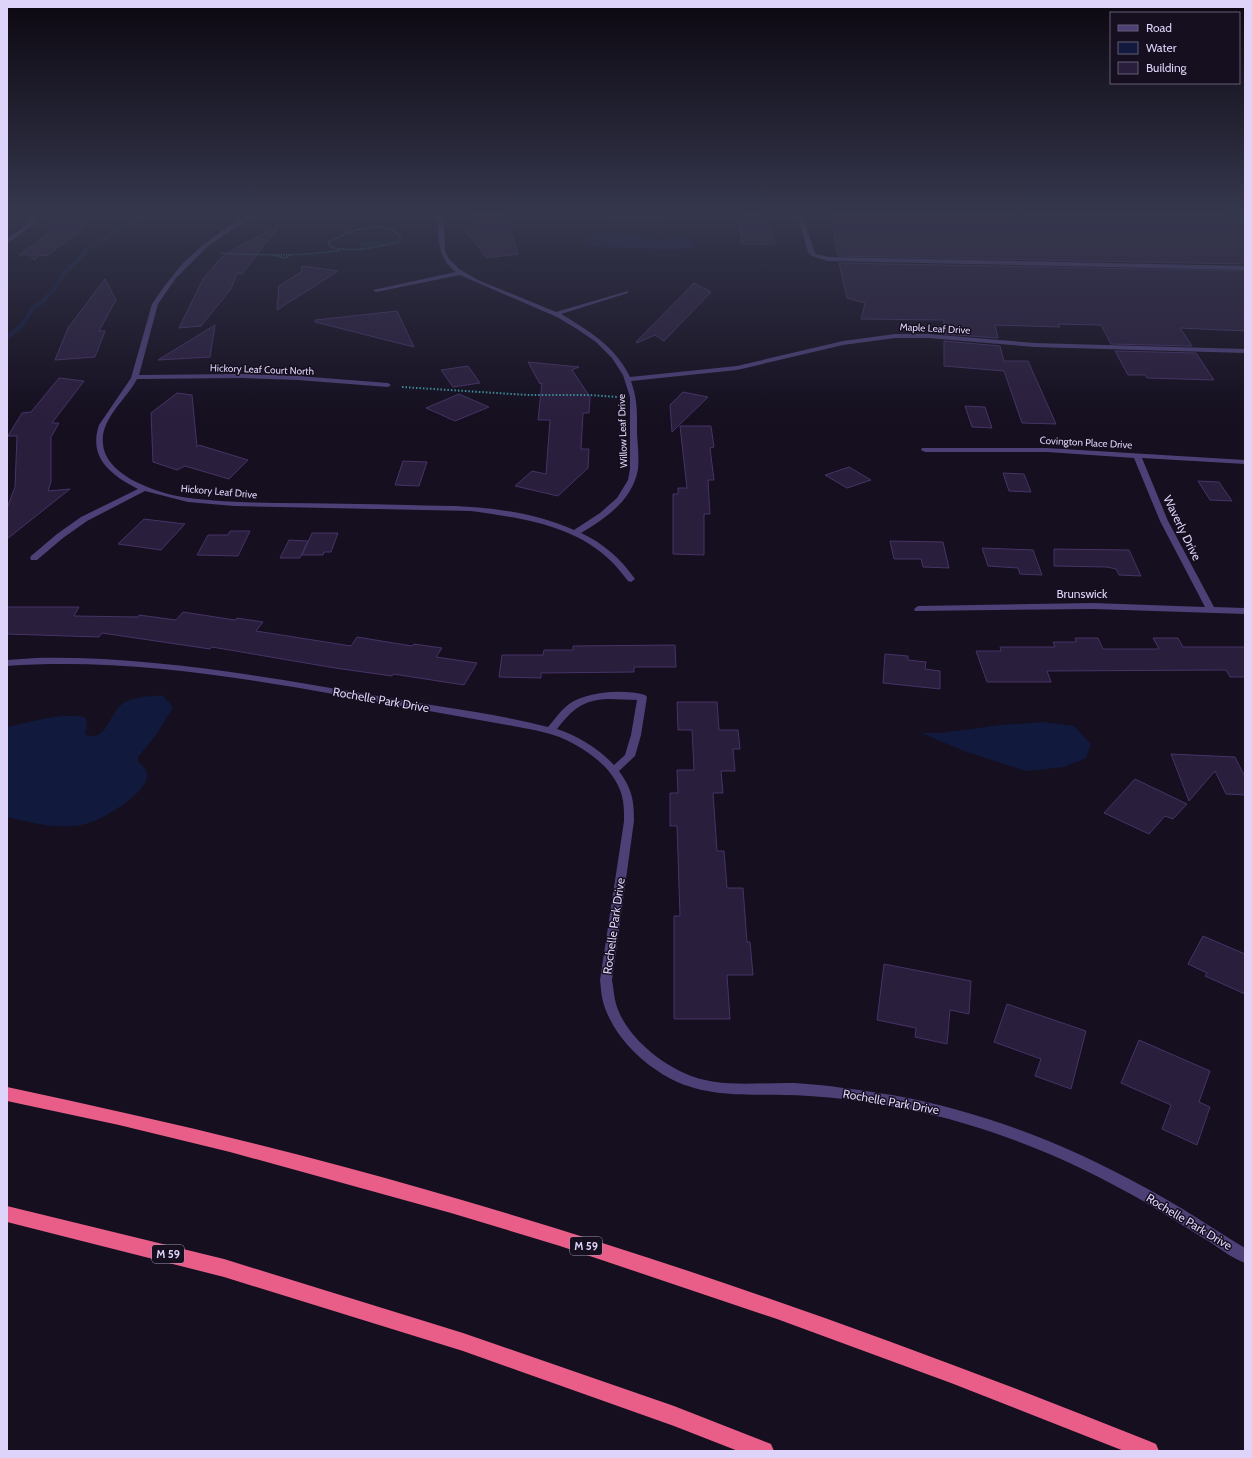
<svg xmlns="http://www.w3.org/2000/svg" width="1252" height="1458" font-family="Cabin,sans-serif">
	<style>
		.green { fill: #132528 }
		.water { fill: #111a3c }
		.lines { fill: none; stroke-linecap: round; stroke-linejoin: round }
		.stream { stroke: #111a3c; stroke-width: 4 }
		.building { fill: #2a1e3d; stroke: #463366 }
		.path-far1 { stroke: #3d97a3; stroke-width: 1.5; stroke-dasharray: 1 1.5; stroke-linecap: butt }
		.path { stroke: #3d97a3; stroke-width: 2; stroke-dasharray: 1.5 2; stroke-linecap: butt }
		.minor { fill: #4c4077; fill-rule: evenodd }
		.highway { fill: #e95e88; fill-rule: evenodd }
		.labels { text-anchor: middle; stroke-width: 3; stroke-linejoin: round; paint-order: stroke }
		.far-street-label { font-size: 10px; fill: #ded3f9; stroke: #150f1f }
		.shield { fill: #150f1f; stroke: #a298b8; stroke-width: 1 }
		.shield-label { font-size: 11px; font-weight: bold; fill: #ded3f9 }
		.street-label { font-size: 12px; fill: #ded3f9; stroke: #150f1f }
	</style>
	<rect width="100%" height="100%" fill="#150f1f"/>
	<polygon class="green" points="385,240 396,241 381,246 361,248 360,242"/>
	<g class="water">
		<path d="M 598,214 L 664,214 L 669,219 C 649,221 615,227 598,214 Z"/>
		<polygon points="599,233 637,235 663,240 688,236 696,248 668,250 586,246 583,240"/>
		<path d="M 162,695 L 173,707 L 156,735 L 138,757 L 138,762 C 142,765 146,768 147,774 C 150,792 101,821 86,824 C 58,830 33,823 7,817 L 7,727 C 29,723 65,711 86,718 L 87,723 L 85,734 C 106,744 109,714 122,704 C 132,696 151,697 162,695 Z"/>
		<polygon points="1043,722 1074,726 1091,744 1086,758 1064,767 1026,771 964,751 921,733 941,733 1001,725"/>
	</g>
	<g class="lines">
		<polyline class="stream" points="7,338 23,324 32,309 44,300 55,288 65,272 84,254 86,250 135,220 150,214"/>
	</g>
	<g class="building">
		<polygon points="74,214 78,216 92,216 83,223 86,226 47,256 40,255 34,260 30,255 19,255 45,236 59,217 71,217"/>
		<polygon points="471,214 506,214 518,254 487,258 465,230 474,230"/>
		<polygon points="739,214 760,214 764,224 770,224 775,244 742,244 738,219 740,219"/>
		<polygon points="831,214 1229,214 1245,231 1245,264 838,256"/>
		<polygon points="279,226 242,274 237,273 231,289 201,326 179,328 203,279 222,257 239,246"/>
		<polygon points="839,263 1245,271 1245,331 1180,328 1192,346 1111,344 1101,325 1058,324 1060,327 995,325 998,338 944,334 944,320 861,319 865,303 847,298"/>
		<polygon points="302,266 338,271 277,310 279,286 301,272"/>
		<polygon points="105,279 116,300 99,331 105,331 95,357 55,360 68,328"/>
		<polygon points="694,283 711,292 664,341 655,335 637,343 636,342"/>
		<polygon points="397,311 414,347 315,322 315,320"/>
		<polygon points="215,325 210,357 158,360"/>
		<polygon points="944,341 1000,346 1004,361 1028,361 1056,424 1022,423 1004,371 944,366"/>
		<polygon points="1115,351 1196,353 1214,380 1147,378 1145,375 1128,375"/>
		<polygon points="528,362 579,367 572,370 590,397 589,413 583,413 581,449 589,449 588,468 558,496 515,486 532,471 546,474 550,420 538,420 542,383 540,384"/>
		<polygon points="468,366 480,383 453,387 441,370"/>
		<polygon points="59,378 84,381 52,423 59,423 51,437 51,482 48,491 70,489 7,539 7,508 15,487 17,436 8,436 22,413 31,412"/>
		<polygon points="683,392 708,397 672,432 670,405"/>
		<polygon points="177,393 192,395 197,447 199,445 248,460 229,479 185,466 177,470 153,462 151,413"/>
		<polygon points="459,394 489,407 455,421 426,408"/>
		<polygon points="965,406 985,407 992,428 972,427"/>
		<polygon points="680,426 711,426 714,447 710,448 714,480 708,480 710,514 704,514 704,555 673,554 673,494 678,494 678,488 687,488"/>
		<polygon points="403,461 427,462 419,486 395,485"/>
		<polygon points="849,467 871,480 847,488 825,475"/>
		<polygon points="1003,473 1024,474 1031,492 1009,491"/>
		<polygon points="1198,481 1219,482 1232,501 1210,500"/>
		<polygon points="144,519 185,524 161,550 118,544"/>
		<polygon points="230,531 250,531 238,556 197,555 208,535 228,535"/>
		<polygon points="312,533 338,533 331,552 324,552 323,555 302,555"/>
		<polygon points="289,540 308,541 300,558 280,558"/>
		<polygon points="890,541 943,542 949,568 923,567 921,559 894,559"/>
		<polygon points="982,548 1033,550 1042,575 1020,574 1018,568 988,566"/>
		<polygon points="1054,549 1129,550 1141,576 1119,575 1116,569 1107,567 1054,566"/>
		<polygon points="7,607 79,607 74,616 138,617 139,615 176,620 183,612 235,620 237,618 263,622 256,631 351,646 357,637 412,646 414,644 442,648 436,657 477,663 464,685 393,674 392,676 335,668 212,647 210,649 102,633 99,637 7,634"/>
		<polygon points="1075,638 1098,638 1103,649 1159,649 1153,638 1178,638 1183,647 1245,647 1245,677 1230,677 1226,670 1047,671 1051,682 987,682 976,651 1001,651 1000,647 1055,647 1053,642 1076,642"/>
		<polygon points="675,645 676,667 634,667 634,672 541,673 541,678 499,677 502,655 543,655 544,650 573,650 573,646"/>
		<polygon points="885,654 908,656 908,660 926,662 925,669 940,671 940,689 883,683"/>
		<polygon points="677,702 717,702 719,730 738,730 740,749 733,749 735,771 721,771 723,793 713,793 717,851 724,851 727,888 743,888 747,942 750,942 753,975 727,975 730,1019 674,1019 674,916 680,916 677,826 670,826 670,793 678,793 677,770 694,770 692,730 678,730"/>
		<polygon points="1171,754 1235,757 1245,777 1245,795 1226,794 1215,771 1189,801"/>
		<polygon points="1135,779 1187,804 1173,819 1165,816 1149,834 1104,813"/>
		<polygon points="1203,936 1245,954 1245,994 1205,976 1207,973 1188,964"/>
		<polygon points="884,964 971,981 969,1014 950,1010 947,1044 915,1037 916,1028 877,1020"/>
		<polygon points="1007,1004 1086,1031 1071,1089 1035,1076 1041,1059 994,1042"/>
		<polygon points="1139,1040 1210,1071 1199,1102 1210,1107 1197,1145 1162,1129 1171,1105 1121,1083"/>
	</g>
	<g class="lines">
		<g class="path-far1">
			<path d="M 377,227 C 387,228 394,229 401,237 L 398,242 C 380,247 349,253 331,247 L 328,242 L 355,230 Z"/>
			<path d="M 221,253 C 260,255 301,257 340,250"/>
			<polyline points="273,255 284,258 291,255"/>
		</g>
		<polyline class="path" points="402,387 528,395 589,395 618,397"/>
		<g class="minor">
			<polygon points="36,214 41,214 34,224 7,244 7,239 30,222"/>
			<path d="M 253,214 L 260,214 L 233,229 L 208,246 L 176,278 L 158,304 L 139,375 L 241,374 L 298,376 L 388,383 L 391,385 L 388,387 L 298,380 L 241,378 L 137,379 C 126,400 100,419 103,444 C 105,473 148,489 172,495 C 207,502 243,502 278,503 C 321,503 364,504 408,505 C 429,506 450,505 471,507 C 505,509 543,516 574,530 L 600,513 L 617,498 L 628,480 L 630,469 L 630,397 L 623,375 L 612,358 L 596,342 L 577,329 L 557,317 L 460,275 L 376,292 L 373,290 L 456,272 C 438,258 438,241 438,219 L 434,214 L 439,214 L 444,219 L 445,251 L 449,259 L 459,269 L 478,280 L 556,312 L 628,291 L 628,293 L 561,314 C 588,330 616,347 630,377 L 737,366 L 843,341 L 895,334 L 928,334 L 1035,343 L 1245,349 L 1245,353 L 1035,347 L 928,338 L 895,338 L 843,345 L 737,370 L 631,381 C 638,401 637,414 637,435 C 638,446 639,458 638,469 C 633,500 606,518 581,533 C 603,543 621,559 635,579 L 631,582 L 628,581 C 623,575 618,568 612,562 C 575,525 521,518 471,511 L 234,506 L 188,502 L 145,491 L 87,521 L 63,538 L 37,560 L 31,560 L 30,558 L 31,556 L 57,534 L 81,517 L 138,489 C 111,475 88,458 99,425 L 131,378 L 152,304 L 163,288 L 182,264 L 204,244 L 229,226 Z"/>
			<polygon points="797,214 802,214 814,251 816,254 828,257 1245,266 1245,270 828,261 812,256 808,252"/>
			<polygon points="922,448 1047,448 1245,460 1245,464 1142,458 1168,521 1214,607 1245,608 1245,614 1093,609 915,611 914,609 918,606 1093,603 1205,607 1160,521 1134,458 1047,452 925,452 921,450"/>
			<path d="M 36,658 C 149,656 261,676 372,695 C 430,706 491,712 548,727 C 555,719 561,710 569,704 C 588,691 624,689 645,695 L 647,697 L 641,735 L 635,756 L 619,771 C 632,789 634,800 634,821 L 612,980 C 614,991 614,1001 619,1012 C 630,1038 658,1061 684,1073 C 718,1089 759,1082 795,1083 C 827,1085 860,1090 892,1095 C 982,1111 1066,1144 1146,1188 C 1180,1206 1212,1228 1245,1248 L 1245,1263 C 1234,1259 1223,1251 1213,1244 C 1192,1231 1171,1218 1150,1205 C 1092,1171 1031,1143 966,1124 C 916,1109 862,1099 809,1096 C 764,1092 716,1101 673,1080 C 642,1064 613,1036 603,1002 C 601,995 601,987 600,980 L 624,821 C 624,814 624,807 623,801 C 619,775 596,756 574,744 C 555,733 534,730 513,726 C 485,721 457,716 429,711 C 290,687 149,656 7,666 L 7,660 ZM 608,699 L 637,700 L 631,735 L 625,755 L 614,765 C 598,748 578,736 557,729 C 572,710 582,700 608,699 Z"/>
		</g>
		<g class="highway">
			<path d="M 7,1087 C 119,1111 230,1136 341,1166 C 616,1240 885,1335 1149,1441 L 1156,1444 L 1159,1451 L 1124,1451 L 951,1383 L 777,1319 L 560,1246 L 451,1213 L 230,1152 L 119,1125 L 7,1101 Z"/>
			<polygon points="7,1206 224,1259 463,1333 674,1406 771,1444 774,1451 738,1451 674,1426 463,1351 224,1277 7,1222"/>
		</g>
	</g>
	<linearGradient id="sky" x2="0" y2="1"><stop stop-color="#0c0811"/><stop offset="0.51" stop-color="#35374d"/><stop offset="1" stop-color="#35374d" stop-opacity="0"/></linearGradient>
	<rect width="1252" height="418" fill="url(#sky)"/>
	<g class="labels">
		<g class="far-street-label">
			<text transform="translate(935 328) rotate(3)" y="4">Maple Leaf Drive</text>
			<text transform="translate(262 369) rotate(2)" y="4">Hickory Leaf Court North</text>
			<text transform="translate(622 431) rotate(-92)" y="4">Willow Leaf Drive</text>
			<text transform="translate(1086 442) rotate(3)" y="4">Covington Place Drive</text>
			<text transform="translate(219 491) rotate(5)" y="4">Hickory Leaf Drive</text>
		</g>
		<g class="shield">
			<rect x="570" y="1237" width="32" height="18" rx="3"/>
			<rect x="152" y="1245" width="32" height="18" rx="3"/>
		</g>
		<g class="shield-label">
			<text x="586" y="1250">M 59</text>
			<text x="168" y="1258">M 59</text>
		</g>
		<g class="street-label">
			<text transform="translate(1182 528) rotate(64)" y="4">Waverly Drive</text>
			<text x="1082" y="598">Brunswick</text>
			<text transform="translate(381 700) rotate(10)" y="4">Rochelle Park Drive</text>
			<text transform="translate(614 926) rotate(-82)" y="4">Rochelle Park Drive</text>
			<text transform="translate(891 1102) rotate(10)" y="4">Rochelle Park Drive</text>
			<text transform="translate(1189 1222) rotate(31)" y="4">Rochelle Park Drive</text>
		</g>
	</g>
	<rect width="1252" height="1458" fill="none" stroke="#ded3f9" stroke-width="16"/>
	<rect x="1110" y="12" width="130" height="72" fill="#150f1f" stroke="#655d76"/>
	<rect x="1118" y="25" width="20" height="6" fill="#4c4077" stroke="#655d76"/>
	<text x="1146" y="32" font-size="12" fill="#ded3f9">Road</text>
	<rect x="1118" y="42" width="20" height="12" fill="#111a3c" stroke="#655d76"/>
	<text x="1146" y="52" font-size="12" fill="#ded3f9">Water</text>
	<rect x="1118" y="62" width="20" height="12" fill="#2a1e3d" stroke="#655d76"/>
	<text x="1146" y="72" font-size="12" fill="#ded3f9">Building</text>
</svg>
